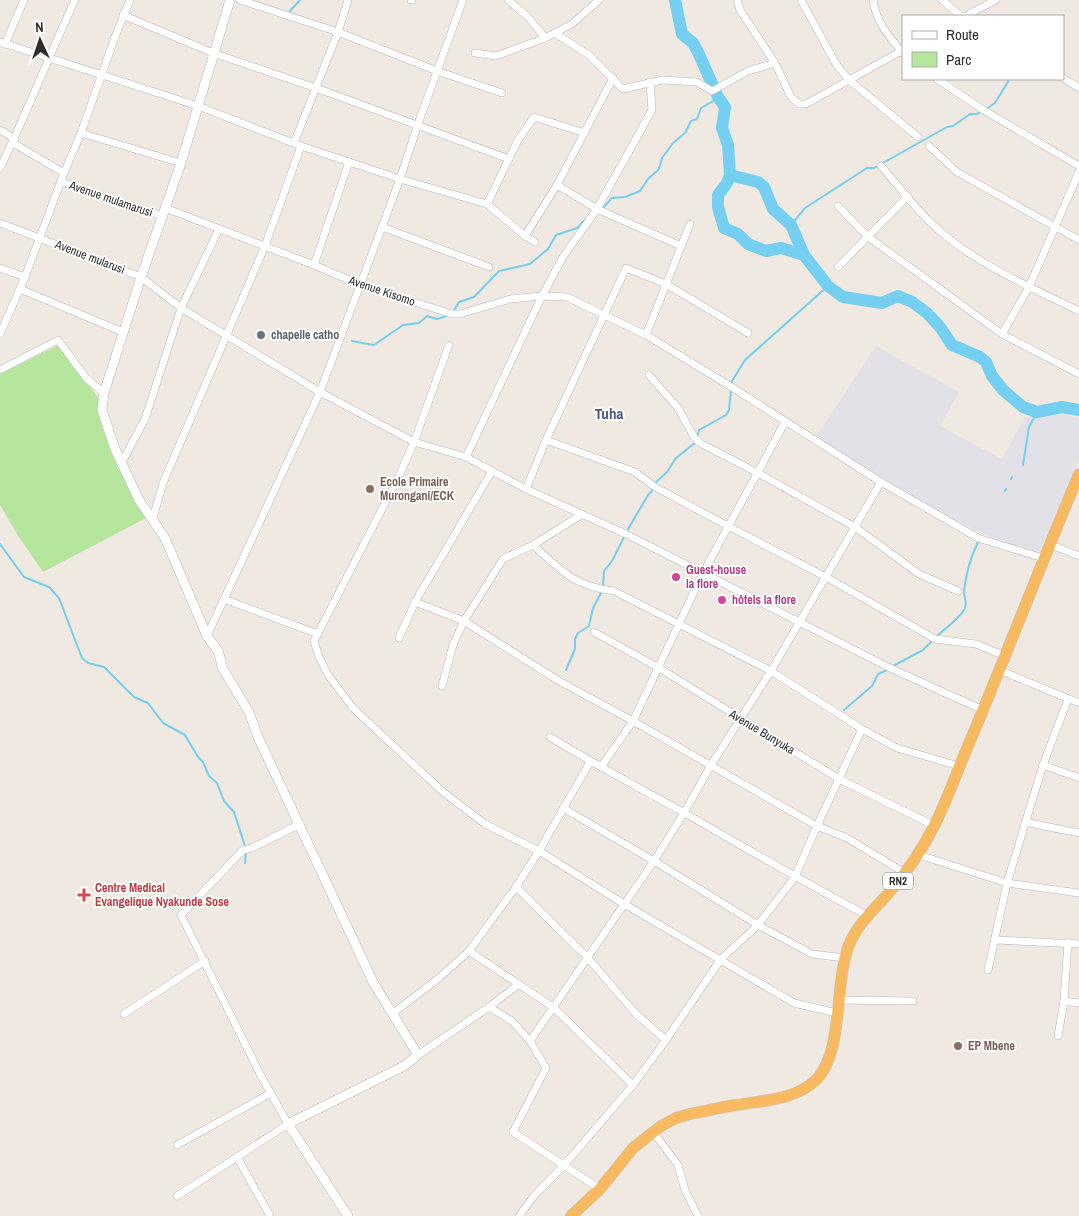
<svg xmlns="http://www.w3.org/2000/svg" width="1079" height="1216" font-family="'Archivo Narrow',sans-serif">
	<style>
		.industrial { fill: #e3e1e8 }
		.green { fill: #b6e59e }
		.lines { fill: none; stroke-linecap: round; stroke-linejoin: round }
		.stream { stroke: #75cff0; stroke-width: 2 }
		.river { stroke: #75cff0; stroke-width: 12 }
		.minor-casing { stroke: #b4b7c1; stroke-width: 8 }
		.tertiary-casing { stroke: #b4b7c1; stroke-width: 10 }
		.trunk-casing { stroke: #c9c9c9; stroke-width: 12 }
		.minor { stroke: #fff; stroke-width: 7 }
		.tertiary { stroke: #fff; stroke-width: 9 }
		.trunk { stroke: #f8ba60; stroke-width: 11 }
		.worship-dot { fill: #6b7280; stroke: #fff; stroke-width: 2 }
		.education-dot { fill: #8d6e63; stroke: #fff; stroke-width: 2 }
		.hotel-dot { fill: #d1479c; stroke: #fff; stroke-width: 2 }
		.health-dot { fill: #e0444e; stroke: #fff; stroke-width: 2 }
		.labels { text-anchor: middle; stroke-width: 4; stroke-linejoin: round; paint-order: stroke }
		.shield { fill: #fff; stroke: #6d6d6d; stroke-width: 1 }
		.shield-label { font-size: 11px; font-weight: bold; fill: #2e2e2e }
		.street-label { font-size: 12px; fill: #2e2e2e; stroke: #fff }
		.worship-label { font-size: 12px; font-weight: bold; fill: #5b616d; stroke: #fff; text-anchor: start }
		.education-label { font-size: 12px; font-weight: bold; fill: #785e54; stroke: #fff; text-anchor: start }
		.hotel-label { font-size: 12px; font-weight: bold; fill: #b23c85; stroke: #fff; text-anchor: start }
		.health-label { font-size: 12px; font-weight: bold; fill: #be3a42; stroke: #fff; text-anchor: start }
		.quarter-label { font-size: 15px; font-weight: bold; fill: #4d5680; stroke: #fff }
	</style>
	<rect width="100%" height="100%" fill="#efe9e1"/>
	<polygon class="industrial" points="876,346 959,392 940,426 1002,459 1025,417 1058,412 1079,419 1079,460 1039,553 1012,545 981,533 951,518 883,481 815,439"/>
	<path class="green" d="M 59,345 L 99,399 C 93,431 134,488 152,515 L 43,572 L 17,534 L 0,505 L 0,374 Z"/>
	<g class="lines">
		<g class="stream">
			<polyline points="290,11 300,0"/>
			<polyline points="986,109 995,103 1009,80"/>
			<polyline points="602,209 612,198 625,197 640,191 648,179 659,169 662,158 673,143 685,133 691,121 697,119 701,108 715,100 718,97"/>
			<polyline points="791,225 805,208 867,168 874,168 947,127 953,126 970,114 977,114 982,111"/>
			<polyline points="453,312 459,302 474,297 499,271 530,264 548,249 556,235 577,228 586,219"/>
			<polyline points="352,341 374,345 403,325 419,323 427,316 437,319 449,315"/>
			<polyline points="732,385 732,381 745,360 828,286"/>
			<polyline points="697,438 699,430 726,415 729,410 731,390"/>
			<polyline points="1023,465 1029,427 1037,412"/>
			<polyline points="1011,479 1012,477"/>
			<polyline points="655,483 667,472 676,458 695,443"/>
			<polyline points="1005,491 1006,489"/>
			<polyline points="627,531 648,495 652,491 651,486"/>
			<polyline points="0,544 24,577 49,587 59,598 82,658 88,663 104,667 134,697 148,703 163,723 185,735 198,757 203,762 209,776 217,783 224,801 234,812 245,846"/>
			<polyline points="603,587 604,571 612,561 625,535"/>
			<path d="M 936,637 C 944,629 959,619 964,610 C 968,604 964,598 964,591 C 966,575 971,556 978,542"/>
			<polyline points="893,666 923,650 933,640"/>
			<polyline points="566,670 575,649 575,639 578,633 589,626 593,608 602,591"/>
			<polyline points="844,710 872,686 878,674 887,670"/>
			<polyline points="245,863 246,851"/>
		</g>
		<g class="river">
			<polyline points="675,0 682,34 693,43 697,50 718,97 725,107 722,128 728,145 730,175 727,183 718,195 718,207 724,228 738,234 748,244 766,251 781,248 804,255 828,286 843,297 882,303 898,296 912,302 927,313 940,327 952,345 980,357 986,362 992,376 1003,390 1023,407 1037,412 1062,407 1079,410"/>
			<polyline points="730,175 758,182 764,187 773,209 791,225 804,255"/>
		</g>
		<defs>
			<g id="minor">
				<polyline points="240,0 338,32 437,71 502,93"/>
				<polyline points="411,0 412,0"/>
				<polyline points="508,0 528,17 545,38"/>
				<polyline points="737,0 740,10 775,63 791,97 799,104 806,104 903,50"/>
				<polyline points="801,0 836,64 849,80 918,137"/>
				<path d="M 873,0 C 876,22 889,37 903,53"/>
				<polyline points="942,0 961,16"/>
				<polyline points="123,15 213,53 316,88 509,159"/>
				<polyline points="965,16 996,0"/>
				<polyline points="556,34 589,55 623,89 662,80 697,82 712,91 748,71 775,63"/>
				<polyline points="0,42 198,106 301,146 400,179 487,204 525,236 535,242"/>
				<polyline points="5,44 24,0"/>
				<polyline points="475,53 496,56 545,38 572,24 599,0"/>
				<polyline points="1063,78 1079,88"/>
				<polyline points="937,79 985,111 1079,166"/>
				<polyline points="0,130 15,139"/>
				<polyline points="81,133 181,163"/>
				<polyline points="13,143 64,173"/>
				<polyline points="294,143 338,32 348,0"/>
				<polyline points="929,146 957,172 1079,240"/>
				<path d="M 881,166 C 897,184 912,204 929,221 C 969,261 1028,286 1079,311"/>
				<path d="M 0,168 C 27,113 49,56 75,0"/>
				<polyline points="61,182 162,216"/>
				<polyline points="557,185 597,209 681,246"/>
				<polyline points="487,204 518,140 534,117 585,133"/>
				<polyline points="838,206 867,236 1002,334 1079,374"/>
				<polyline points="165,208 314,265 361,285 452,314 460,314 510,299 542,296 567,297 646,335 730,386 881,482 978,538 1043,558"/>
				<polyline points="0,223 141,277 181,308 320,392 414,442 466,457 526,489 626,534 890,668 983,710"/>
				<polyline points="382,227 489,267"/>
				<polyline points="525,236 557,185 613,78"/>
				<polyline points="314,265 349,162"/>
				<polyline points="838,267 908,196"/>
				<polyline points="0,268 25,277"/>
				<polyline points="20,289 123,332"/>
				<polyline points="0,334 25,277 64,173 81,133 115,37 130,0"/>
				<polyline points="1002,334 1029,287 1079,172"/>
				<polyline points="646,335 690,224"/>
				<polyline points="449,345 414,442 399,476 314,641 319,657 328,675 353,708 443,792 485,824 539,851 624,904 794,1003 837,1013"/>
				<polyline points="0,370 58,340 86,378 104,393"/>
				<polyline points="649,375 678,408 694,437 700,443 756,472 855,527 919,574 958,591"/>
				<polyline points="546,440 635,472 655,487 728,526 826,577 935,639 976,644 1005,656"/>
				<polyline points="466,457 542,296 563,257 597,209 652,110 650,82"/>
				<polyline points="122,462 145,419 181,308 219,229"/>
				<polyline points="526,489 546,440 626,268 666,284 748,333"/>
				<polyline points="153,518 163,483 265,246 301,146"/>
				<polyline points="1049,544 1079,556"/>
				<path d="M 533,545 C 562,571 573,586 614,591 L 771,671 L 862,729 L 897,748 L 959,766"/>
				<polyline points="224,599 318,634"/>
				<polyline points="415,602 464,621 559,681 633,721 817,826 847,838 905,873"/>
				<polyline points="594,632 659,668 839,779 935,826"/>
				<polyline points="207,636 320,392 400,179 418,124 463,0"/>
				<polyline points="399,638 415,602 492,471"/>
				<polyline points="999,670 1079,703"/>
				<polyline points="442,686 453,645 464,621 503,559 533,545 581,515"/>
				<path d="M 550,737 C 594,764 638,787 683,812 C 744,847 805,883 868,916"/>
				<polyline points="1043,765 1079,778"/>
				<polyline points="601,767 633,721 703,573 785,422"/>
				<polyline points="563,808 654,861 758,925 812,954 845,958"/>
				<polyline points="1025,822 1079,833"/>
				<polyline points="919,855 1007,883 1079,893"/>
				<polyline points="516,887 588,958 636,1014 666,1040"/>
				<polyline points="995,940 1079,944"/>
				<polyline points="469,951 553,1007 633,1085"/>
				<polyline points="988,970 1007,883 1043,765 1068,699"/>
				<polyline points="838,1000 913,1001"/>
				<polyline points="1064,1001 1079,1003"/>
				<polyline points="489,1007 512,1021 530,1041 546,1068 513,1132 600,1189"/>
				<polyline points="124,1014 205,961"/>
				<polyline points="392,1014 439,978 469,951 516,887 539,851 590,762"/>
				<polyline points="1058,1036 1064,1001 1068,942"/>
				<polyline points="530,1041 654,861 684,813 711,765 771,671 881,482"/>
				<polyline points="418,1055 489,1007 519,984"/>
				<polyline points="653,1132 678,1165 685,1190 698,1216"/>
				<polyline points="177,1145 271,1093"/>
				<polyline points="237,1157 270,1216"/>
				<polyline points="177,1196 288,1124 260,1074 181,915 243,850 252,848 300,824"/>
				<polyline points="519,1216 534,1196 565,1164 633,1085 666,1040 721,959 758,925 795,877 817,826 862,729"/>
			</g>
			<polyline id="tertiary" points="230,0 181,163 141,277 104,393 102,410 115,449 139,500 165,538 207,636 218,651 223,669 249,712 258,737 374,984 418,1055 404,1066 288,1124 348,1216"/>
			<path id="trunk" d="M 571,1216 L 600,1189 L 633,1148 L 661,1126 L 676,1118 L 690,1114 C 706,1111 721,1107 737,1105 C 764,1100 795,1100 816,1080 C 844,1052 834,983 849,945 C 857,925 874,909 888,894 C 907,872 920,854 933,828 C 947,802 956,773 968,746 C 1006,656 1041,564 1079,474"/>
		</defs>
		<use href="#minor" class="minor-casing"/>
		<use href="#tertiary" class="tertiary-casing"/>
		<use href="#trunk" class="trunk-casing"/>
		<use href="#minor" class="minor"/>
		<use href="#tertiary" class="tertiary"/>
		<use href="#trunk" class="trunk"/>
	</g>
	<circle class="worship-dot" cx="261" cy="335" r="5"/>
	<g class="education-dot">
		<circle cx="370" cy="489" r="5"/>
		<circle cx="958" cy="1046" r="5"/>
	</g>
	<g class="hotel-dot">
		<circle cx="676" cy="577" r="5"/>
		<circle cx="722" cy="600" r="5"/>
	</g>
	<path class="health-dot" d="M81.5 887.5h5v5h5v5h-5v5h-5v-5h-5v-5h5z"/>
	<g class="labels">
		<rect class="shield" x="883" y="872.5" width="30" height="17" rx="4"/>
		<g class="shield-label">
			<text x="898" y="885">RN2</text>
		</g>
		<g class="street-label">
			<text transform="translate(111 199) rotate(19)" y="4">Avenue mulamarusi</text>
			<text transform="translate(90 257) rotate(21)" y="4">Avenue mularusi</text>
			<text transform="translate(382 291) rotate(19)" y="4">Avenue Kisomo</text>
			<text transform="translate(762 732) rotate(31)" y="4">Avenue Bunyuka</text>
		</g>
		<g class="worship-label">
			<text x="271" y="339">chapelle catho</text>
		</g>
		<g class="education-label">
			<text x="380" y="486">Ecole Primaire<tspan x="380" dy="14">Murongani/ECK</tspan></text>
			<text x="968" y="1050">EP Mbene</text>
		</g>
		<g class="hotel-label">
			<text x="686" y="574">Guest-house<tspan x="686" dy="14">la flore</tspan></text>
			<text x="732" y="604">hôtels la flore</text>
		</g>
		<g class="health-label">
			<text x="95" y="892">Centre Medical<tspan x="95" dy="14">Evangelique Nyakunde Sose</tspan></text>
		</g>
		<g class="quarter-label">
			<text x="609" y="419">Tuha</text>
		</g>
	</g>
	<rect x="902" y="15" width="162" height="65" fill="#ffffff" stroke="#ababab"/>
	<rect x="912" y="31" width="25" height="8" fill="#ffffff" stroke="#ababab"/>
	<text x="946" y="40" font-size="15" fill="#2e2e2e">Route</text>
	<rect x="912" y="52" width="25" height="15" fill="#b6e59e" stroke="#ababab"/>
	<text x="946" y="65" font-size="15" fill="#2e2e2e">Parc</text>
	<g transform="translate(40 40) rotate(357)" stroke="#ffffff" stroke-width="4" paint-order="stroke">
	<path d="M0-4L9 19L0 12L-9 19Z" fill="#2e2e2e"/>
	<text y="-8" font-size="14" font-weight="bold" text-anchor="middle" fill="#2e2e2e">N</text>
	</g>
</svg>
